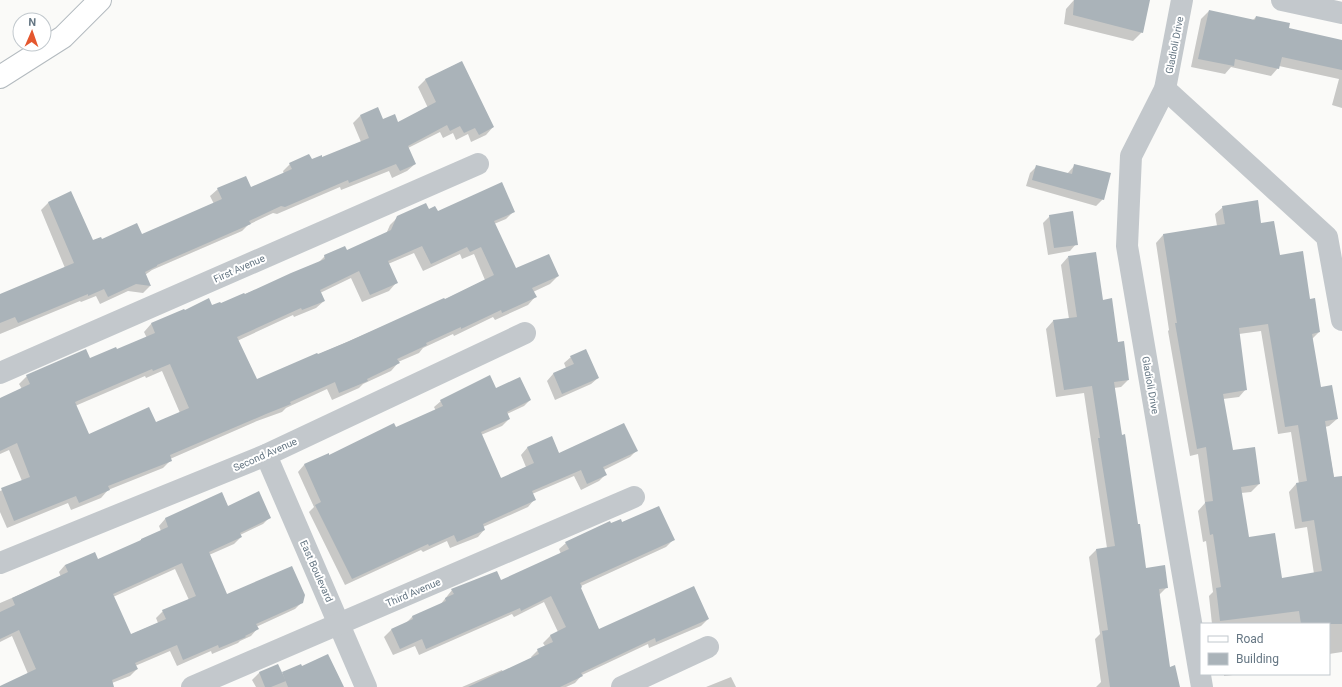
<svg xmlns="http://www.w3.org/2000/svg" width="1342" height="687" font-family="Roboto,sans-serif">
	<style>
		.shadow { fill: #0003; fill-rule: evenodd }
		.building { fill: #aab3b9; fill-rule: evenodd }
		.lines { fill: none; stroke-linecap: round; stroke-linejoin: round }
		.secondary-casing { stroke: #b3babf; stroke-width: 24 }
		.street { stroke: #c3c8cc; stroke-width: 22 }
		.secondary { stroke: #fff; stroke-width: 22 }
		.labels { text-anchor: middle; stroke-width: 4; stroke-linejoin: round; paint-order: stroke }
		.street-label { font-size: 10px; fill: #657683; stroke: #fff }
	</style>
	<rect width="100%" height="100%" fill="#fafaf8"/>
	<g class="shadow">
		<polygon points="1074,0 1149,0 1142,32 1133,41 1064,24 1066,9"/>
		<polygon points="1209,11 1252,21 1256,17 1288,29 1342,41 1342,108 1332,105 1339,79 1279,66 1278,68 1271,76 1231,67 1225,74 1191,67 1201,19"/>
		<polygon points="461,62 493,127 486,135 471,142 468,134 456,140 453,133 443,138 440,132 408,148 415,164 407,171 392,178 389,171 341,190 340,187 277,214 273,213 248,225 242,231 152,270 145,275 150,286 143,293 128,291 100,304 96,296 81,302 80,301 0,334 0,297 65,268 41,210 48,203 70,193 93,242 142,235 214,204 210,196 218,189 250,188 284,174 283,171 290,164 322,158 361,142 353,123 360,116 398,124 428,108 418,87 425,80"/>
		<polygon points="1075,165 1103,199 1096,206 1026,186 1030,173 1037,166 1067,174"/>
		<path d="M 1223,207 L 1261,225 L 1279,256 L 1309,300 L 1319,332 L 1312,339 L 1320,388 L 1337,419 L 1329,426 L 1325,427 L 1334,478 L 1342,477 L 1342,652 L 1329,654 L 1329,624 L 1212,624 L 1209,596 L 1213,592 L 1206,541 L 1203,542 L 1198,511 L 1205,503 L 1198,454 L 1190,456 L 1168,331 L 1169,330 L 1156,243 L 1163,235 L 1217,226 L 1215,214 ZM 1261,331 L 1278,434 L 1291,432 L 1299,484 L 1296,484 L 1289,492 L 1295,529 L 1307,527 L 1314,574 L 1281,579 L 1248,538 L 1241,493 L 1251,492 L 1259,484 L 1232,451 L 1223,399 L 1239,397 L 1246,389 L 1239,334 Z"/>
		<path d="M 428,210 L 437,213 L 514,211 L 506,219 L 494,224 L 515,270 L 558,276 L 550,284 L 533,292 L 535,297 L 528,305 L 495,320 L 493,317 L 454,336 L 453,334 L 423,348 L 419,353 L 398,362 L 398,363 L 391,371 L 363,384 L 359,388 L 332,400 L 327,389 L 286,408 L 282,412 L 257,421 L 170,459 L 171,460 L 163,468 L 108,490 L 101,498 L 71,510 L 68,503 L 7,528 L 0,512 L 0,491 L 22,481 L 9,450 L 0,454 L 0,399 L 22,389 L 19,384 L 27,376 L 90,360 L 117,350 L 147,338 L 144,332 L 151,324 L 184,311 L 220,305 L 318,263 L 325,256 L 346,252 L 386,234 L 390,225 L 398,217 ZM 414,253 L 423,271 L 460,254 L 462,259 L 474,254 L 485,280 L 444,300 L 257,381 L 237,341 L 293,315 L 294,317 L 316,308 L 324,301 L 320,293 L 351,278 L 362,302 L 389,291 L 396,283 L 388,264 ZM 162,371 L 180,413 L 155,424 L 89,435 L 75,406 L 145,376 L 146,378 Z"/>
		<polygon points="1050,216 1076,244 1070,251 1048,255 1043,223"/>
		<polygon points="1068,257 1102,301 1117,343 1128,380 1121,387 1114,388 1121,436 1145,569 1167,587 1159,595 1169,668 1174,687 1096,687 1101,682 1095,639 1100,634 1089,557 1096,550 1107,548 1084,393 1056,397 1046,329 1053,321 1069,319 1061,265"/>
		<polygon points="571,357 598,378 591,384 555,400 547,381 553,374 566,368 564,363"/>
		<polygon points="495,389 530,400 524,406 507,414 509,419 502,426 481,435 501,479 526,467 521,455 527,448 552,438 559,454 636,451 630,457 604,470 606,474 599,481 581,490 574,476 532,494 534,500 528,507 483,527 484,530 478,537 450,548 447,541 423,552 421,550 345,585 309,512 314,507 298,472 304,465 328,455 329,456 436,411 434,407 441,401"/>
		<path d="M 222,494 L 228,507 L 270,517 L 263,524 L 240,535 L 241,537 L 234,544 L 209,555 L 227,596 L 302,602 L 295,609 L 256,627 L 257,629 L 251,636 L 240,641 L 238,643 L 212,654 L 211,651 L 177,666 L 170,651 L 135,666 L 137,669 L 130,676 L 112,683 L 113,687 L 13,687 L 28,674 L 12,636 L 0,642 L 0,603 L 61,577 L 59,572 L 65,565 L 97,560 L 138,543 L 141,540 L 161,531 L 159,526 L 165,519 ZM 175,569 L 189,600 L 163,611 L 156,618 L 158,623 L 130,635 L 113,597 Z"/>
		<polygon points="622,523 673,540 666,547 581,586 580,588 599,630 708,619 701,626 649,648 648,644 582,675 575,683 566,687 462,687 502,670 503,672 532,659 531,657 538,650 545,646 543,643 550,636 558,632 544,602 514,617 512,614 419,655 415,646 393,655 384,637 391,630 406,623 412,617 440,605 452,590 501,581 561,554 559,549 566,543 610,525"/>
		<polygon points="278,665 282,674 283,673 338,687 256,687 252,680 259,673"/>
		<polygon points="1224,674 1242,674 1224,676"/>
		<polygon points="731,677 736,687 706,687"/>
	</g>
	<g class="building">
		<polygon points="1074,0 1150,0 1143,33 1073,15"/>
		<polygon points="1209,10 1255,20 1256,16 1290,23 1289,28 1342,40 1342,70 1282,57 1279,69 1235,59 1234,66 1198,59"/>
		<polygon points="462,61 494,127 479,135 475,128 464,133 460,126 450,131 447,125 408,146 416,164 400,171 396,164 349,183 348,180 285,207 281,206 249,221 251,224 157,265 157,266 145,272 151,286 136,284 108,297 104,289 88,296 88,294 18,323 15,317 0,323 0,294 74,263 48,202 71,191 93,240 101,237 102,239 137,223 142,234 222,199 217,188 246,176 251,187 292,169 289,163 309,154 312,159 322,155 322,157 369,138 360,115 378,107 383,119 395,114 398,122 436,102 425,79"/>
		<polygon points="1074,164 1111,173 1104,200 1032,180 1036,165 1072,174"/>
		<path d="M 502,182 L 515,212 L 494,221 L 516,268 L 549,254 L 559,276 L 532,288 L 537,297 L 502,313 L 501,310 L 461,329 L 461,327 L 426,343 L 427,345 L 397,359 L 400,363 L 367,379 L 368,381 L 339,393 L 335,382 L 290,402 L 291,404 L 266,414 L 170,455 L 172,461 L 108,486 L 110,490 L 79,503 L 76,496 L 14,521 L 1,488 L 30,477 L 17,443 L 0,451 L 0,398 L 30,384 L 26,375 L 86,349 L 90,358 L 116,347 L 117,349 L 155,333 L 151,323 L 184,309 L 185,310 L 209,298 L 212,305 L 220,302 L 221,303 L 244,293 L 245,294 L 291,273 L 325,259 L 324,255 L 345,246 L 347,250 L 391,230 L 397,216 L 426,203 L 429,209 L 435,206 L 438,211 ZM 422,246 L 431,264 L 467,247 L 470,252 L 481,247 L 494,275 L 445,299 L 444,298 L 347,342 L 318,354 L 317,353 L 257,379 L 237,337 L 301,308 L 302,310 L 325,301 L 320,290 L 359,271 L 370,295 L 398,283 L 388,261 ZM 170,364 L 189,408 L 156,422 L 149,407 L 89,434 L 75,402 L 152,369 L 153,371 Z"/>
		<path d="M 1258,200 L 1261,223 L 1274,221 L 1280,255 L 1303,251 L 1310,299 L 1315,298 L 1320,332 L 1312,334 L 1321,387 L 1332,385 L 1338,419 L 1325,421 L 1334,477 L 1342,476 L 1342,624 L 1301,624 L 1299,611 L 1220,621 L 1216,588 L 1221,587 L 1213,534 L 1210,535 L 1205,502 L 1213,501 L 1206,447 L 1197,449 L 1175,323 L 1177,323 L 1163,234 L 1225,224 L 1222,206 ZM 1268,324 L 1285,427 L 1298,425 L 1307,481 L 1296,483 L 1302,522 L 1314,520 L 1322,571 L 1282,578 L 1275,533 L 1249,537 L 1241,487 L 1260,484 L 1255,447 L 1233,450 L 1223,394 L 1247,390 L 1239,328 Z"/>
		<polygon points="1073,211 1078,245 1054,248 1049,215"/>
		<polygon points="1096,252 1103,300 1112,298 1118,342 1124,341 1129,380 1114,382 1122,435 1125,434 1138,524 1140,524 1146,568 1165,565 1168,588 1159,589 1170,667 1175,665 1180,687 1110,687 1102,631 1108,630 1096,549 1115,546 1098,438 1100,438 1092,386 1064,390 1053,320 1077,317 1068,256"/>
		<polygon points="586,349 599,378 562,394 553,373 574,364 570,356"/>
		<polygon points="490,375 496,388 520,377 531,400 507,412 510,419 481,432 501,478 534,463 527,447 552,436 559,453 624,423 638,451 603,467 607,475 587,484 581,470 532,491 536,500 483,524 485,530 457,542 454,535 429,546 428,544 352,579 315,505 321,502 304,464 329,453 329,455 394,423 396,427 443,406 440,400"/>
		<path d="M 259,491 L 271,518 L 240,533 L 242,537 L 209,552 L 227,594 L 292,566 L 305,595 L 303,603 L 256,624 L 259,629 L 245,636 L 246,637 L 219,648 L 218,645 L 183,660 L 177,645 L 135,663 L 138,669 L 112,680 L 114,687 L 0,687 L 0,686 L 36,669 L 19,630 L 0,639 L 0,612 L 15,605 L 12,598 L 68,572 L 65,565 L 95,552 L 98,559 L 141,540 L 141,539 L 168,527 L 165,518 L 222,492 L 228,506 ZM 182,563 L 196,596 L 162,610 L 166,619 L 131,634 L 113,594 Z"/>
		<polygon points="659,506 675,540 580,583 582,587 581,588 599,629 694,586 709,619 656,642 655,638 581,673 583,676 560,687 468,687 539,654 537,649 553,642 550,635 566,627 551,596 521,611 520,608 426,649 422,639 400,649 391,629 413,619 412,616 446,601 445,598 454,594 451,589 497,571 501,580 569,549 565,542 610,521 611,523 621,519 622,522"/>
		<polygon points="328,654 344,687 288,687 282,672 301,664 302,666"/>
		<polygon points="278,664 286,681 271,687 265,687 259,672"/>
	</g>
	<g class="lines">
		<defs>
			<polyline id="secondary" points="0,77 63,37 100,0"/>
		</defs>
		<use href="#secondary" class="secondary-casing"/>
		<g class="street">
			<polyline points="1182,0 1165,89 1131,156 1127,246 1202,687"/>
			<polyline points="1282,0 1342,13"/>
			<polyline points="1165,89 1327,237 1342,320"/>
			<polyline points="0,373 478,164"/>
			<polyline points="266,455 366,687"/>
			<polyline points="0,563 266,455 525,333"/>
			<polyline points="192,687 634,497"/>
			<polyline points="622,687 708,647"/>
		</g>
		<use href="#secondary" class="secondary"/>
	</g>
	<g class="labels">
		<g class="street-label">
			<text transform="translate(1174 45) rotate(-79)" y="4">Gladioli Drive</text>
			<text transform="translate(239 268) rotate(-24)" y="4">First Avenue</text>
			<text transform="translate(1151 385) rotate(80)" y="4">Gladioli Drive</text>
			<text transform="translate(265 454) rotate(-24)" y="4">Second Avenue</text>
			<text transform="translate(317 571) rotate(66)" y="4">East Boulevard</text>
			<text transform="translate(413 592) rotate(-23)" y="4">Third Avenue</text>
		</g>
	</g>
	<rect x="1200" y="623" width="130" height="52" fill="#ffffff" stroke="#c1c8cd"/>
	<rect x="1208" y="636" width="20" height="6" fill="#ffffff" stroke="#c1c8cd"/>
	<text x="1236" y="643" font-size="12" fill="#657683">Road</text>
	<rect x="1208" y="653" width="20" height="12" fill="#aab3b9" stroke="#c1c8cd"/>
	<text x="1236" y="663" font-size="12" fill="#657683">Building</text>
	<g transform="translate(32 32) rotate(2)"><circle r="19" fill="#ffffff" stroke="#c1c8cd"/>
	<path d="M0-3L7 15L0 10L-7 15Z" fill="#e4572e"/>
	<text y="-6" font-size="11" font-weight="bold" text-anchor="middle" fill="#657683">N</text>
	</g>
</svg>
